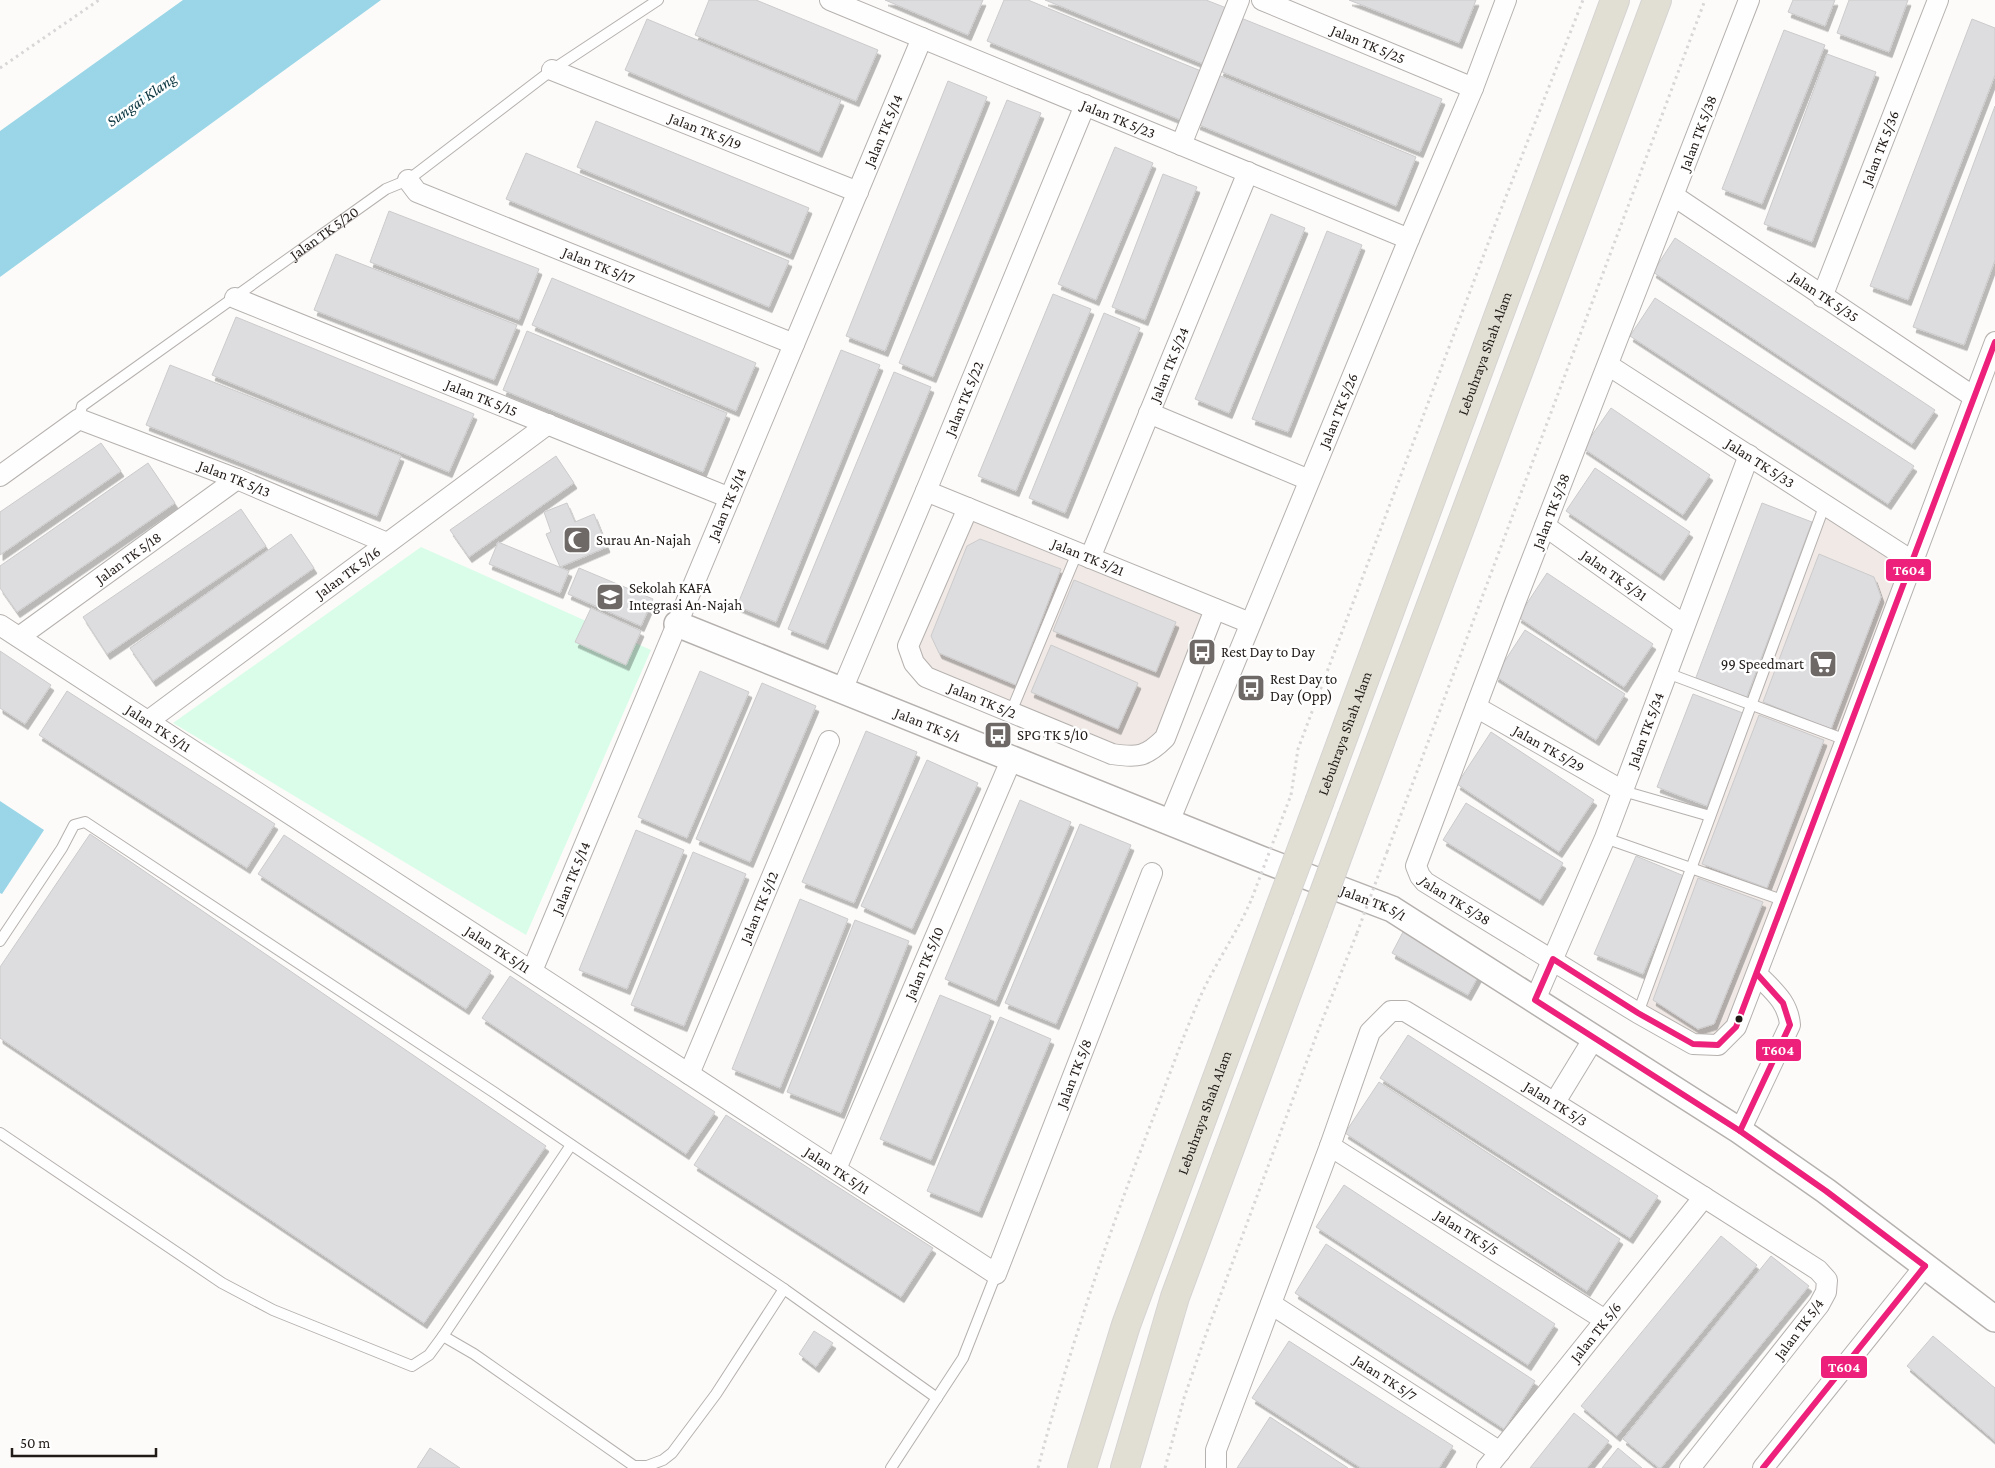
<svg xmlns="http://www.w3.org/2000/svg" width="1995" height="1468" font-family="'Crimson Pro',serif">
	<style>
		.built { fill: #f0e9e5 }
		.green { fill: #dafde9 }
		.water { fill: #9ad6e7 }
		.building { fill: #dddcdf; stroke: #cccbcc; filter: url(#shadow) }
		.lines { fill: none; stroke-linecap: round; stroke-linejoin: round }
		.service-casing { stroke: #b5b1af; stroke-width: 12 }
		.minor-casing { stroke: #b5b1af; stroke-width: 22 }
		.tertiary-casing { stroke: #b5b1af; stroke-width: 28 }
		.motorway-casing { stroke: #d6d4d3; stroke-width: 30 }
		.path { stroke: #d8d6d6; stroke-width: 3; stroke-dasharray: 2.5 4; stroke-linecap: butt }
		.service { stroke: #fffefe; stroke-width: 10 }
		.minor { stroke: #fffefe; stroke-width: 20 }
		.tertiary { stroke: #fffefe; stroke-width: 25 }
		.motorway { stroke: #e1dfd3; stroke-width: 28 }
		.motorway-bridge-casing { stroke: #d6d4d3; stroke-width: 30; stroke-linecap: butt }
		.path-bridge { stroke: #d8d6d6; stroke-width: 3; stroke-dasharray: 2.5 4; stroke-linecap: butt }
		.motorway-bridge { stroke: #e1dfd3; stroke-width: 28 }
		.bus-1-casing { stroke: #fff; stroke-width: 10 }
		.bus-1 { stroke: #ed207b; stroke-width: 6 }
		.bus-dot { fill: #211b18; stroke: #fff; stroke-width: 2 }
		.labels { text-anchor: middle; stroke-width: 5; stroke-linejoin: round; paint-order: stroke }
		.street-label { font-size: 15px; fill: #211b18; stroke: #fff }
		.poi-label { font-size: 15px; fill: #211b18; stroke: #fff; text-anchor: start }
		.water-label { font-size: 16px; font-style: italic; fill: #06323c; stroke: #fff }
		.line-badge { stroke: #fff; stroke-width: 2 }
		.badge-label { font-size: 14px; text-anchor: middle; font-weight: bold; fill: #fff }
	</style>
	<defs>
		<filter id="shadow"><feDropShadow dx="3" dy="5.5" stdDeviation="0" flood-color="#0004"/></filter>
	</defs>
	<rect width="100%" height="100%" fill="#fdfbf9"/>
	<g class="built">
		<polygon points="1827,514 1904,563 1731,1022 1713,1038 1693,1037 1645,1008"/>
		<polygon points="971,520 1207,613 1159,735 1132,751 1113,747 930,669 921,659 916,646"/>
	</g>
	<polygon class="green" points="421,547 651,650 526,935 173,723"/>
	<g class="water">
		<polygon points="183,0 381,0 0,277 0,131"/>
		<polygon points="0,801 44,830 2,894 0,893"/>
	</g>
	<g class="building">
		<polygon points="709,0 756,0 878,50 856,101 695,35"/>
		<polygon points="885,0 983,0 968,35"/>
		<polygon points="1004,0 1028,0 1201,71 1181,120 987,41"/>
		<polygon points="1045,0 1206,0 1229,9 1206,65"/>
		<polygon points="1349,0 1476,0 1459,43"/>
		<polygon points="1793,0 1835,0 1825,26 1788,12"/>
		<polygon points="1849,0 1908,0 1889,52 1837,33"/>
		<polygon points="1241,18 1442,99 1420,152 1220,71"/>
		<polygon points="647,19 841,100 819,152 625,70"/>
		<polygon points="1972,19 1995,28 1995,75 1908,300 1870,286"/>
		<polygon points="1784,30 1825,45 1762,204 1722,189"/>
		<polygon points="1827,54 1876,72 1812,242 1764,224"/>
		<polygon points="1218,75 1416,157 1396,206 1197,124"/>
		<polygon points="948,81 987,97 885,351 846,336"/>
		<polygon points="1007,100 1041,113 933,377 899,363"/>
		<polygon points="1995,106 1995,260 1964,345 1913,327"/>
		<polygon points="596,121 809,208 790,254 577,167"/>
		<polygon points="1115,147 1153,163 1096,300 1058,284"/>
		<polygon points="526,153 789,261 769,307 506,199"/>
		<polygon points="1163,174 1197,187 1145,320 1112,307"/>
		<polygon points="389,211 539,269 519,320 370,262"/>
		<polygon points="1271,214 1305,228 1229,413 1195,399"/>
		<polygon points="1327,231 1362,245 1288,432 1252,419"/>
		<polygon points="1675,238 1935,410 1912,444 1653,272"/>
		<polygon points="336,254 517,325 494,380 314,310"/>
		<polygon points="552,278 756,363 736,411 532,325"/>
		<polygon points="1053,294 1091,309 1016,491 978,476"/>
		<polygon points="1655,298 1914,466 1888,504 1630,336"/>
		<polygon points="1104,313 1140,328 1065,513 1029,498"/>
		<polygon points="236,317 474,414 449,472 212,375"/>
		<polygon points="527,331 727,413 703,472 503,390"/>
		<polygon points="841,350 880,365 776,622 737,606"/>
		<polygon points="170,365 401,456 377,516 146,425"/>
		<polygon points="894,372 931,387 825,644 788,629"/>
		<polygon points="1611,408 1710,475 1683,515 1583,448"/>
		<polygon points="101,443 121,471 0,555 0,512"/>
		<polygon points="556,456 574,483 469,557 450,530"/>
		<polygon points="148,463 175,503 17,612 0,588 0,566"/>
		<polygon points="1595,468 1690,532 1661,575 1566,511"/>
		<polygon points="567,503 575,522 594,514 607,547 560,567 546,534 551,532 544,512"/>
		<polygon points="1762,503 1812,522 1746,699 1695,680"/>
		<polygon points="241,509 266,546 107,654 83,617"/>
		<polygon points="291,534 314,568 153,681 130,648"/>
		<polygon points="980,539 1061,569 1016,685 939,653 931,636 967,546"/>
		<polygon points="498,542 569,571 560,593 489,564"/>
		<polygon points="1819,554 1874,577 1881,597 1831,729 1763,702"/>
		<polygon points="579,568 653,599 641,626 568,594"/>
		<polygon points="1547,573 1653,644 1624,687 1518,617"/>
		<polygon points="1074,580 1176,622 1156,672 1053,631"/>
		<polygon points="591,608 641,631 626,665 575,642"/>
		<polygon points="1525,630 1625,694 1596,740 1495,676"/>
		<polygon points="1051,645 1138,683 1118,729 1031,692"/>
		<polygon points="0,651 51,685 25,724 0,708"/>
		<polygon points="700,671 749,692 687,838 638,817"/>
		<polygon points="762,683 816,706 750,862 696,839"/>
		<polygon points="67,691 275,824 247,868 39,735"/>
		<polygon points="1693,694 1743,713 1707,806 1657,787"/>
		<polygon points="1759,715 1824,740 1767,888 1702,864"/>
		<polygon points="866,731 917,752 854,903 802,882"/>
		<polygon points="1491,732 1594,800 1559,852 1457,784"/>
		<polygon points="927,760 978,783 912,929 861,906"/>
		<polygon points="1020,800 1071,822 996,1001 945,979"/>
		<polygon points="1466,803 1563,863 1540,900 1443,840"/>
		<polygon points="1080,824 1131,845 1056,1024 1005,1003"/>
		<polygon points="636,830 684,850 627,989 579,970"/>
		<polygon points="90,834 546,1146 424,1323 0,1038 0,967"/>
		<polygon points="284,835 491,971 466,1009 258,874"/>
		<polygon points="693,852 746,874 684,1026 631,1005"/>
		<polygon points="1636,856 1684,876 1643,974 1594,954"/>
		<polygon points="1698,878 1763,902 1714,1024 1698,1029 1653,1000"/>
		<polygon points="800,899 848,919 780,1088 732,1069"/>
		<polygon points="855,920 909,941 841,1113 787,1092"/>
		<polygon points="1403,932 1479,975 1468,995 1392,953"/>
		<polygon points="510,976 715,1112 686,1154 482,1018"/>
		<polygon points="940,995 991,1016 931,1160 880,1139"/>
		<polygon points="1000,1017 1051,1039 979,1212 927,1191"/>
		<polygon points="1408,1035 1658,1196 1630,1238 1380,1078"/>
		<polygon points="1379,1082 1620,1239 1587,1291 1345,1133"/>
		<polygon points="726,1115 933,1248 901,1297 694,1165"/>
		<polygon points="1344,1185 1555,1324 1528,1365 1316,1227"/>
		<polygon points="1721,1236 1757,1265 1617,1436 1581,1406"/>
		<polygon points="1326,1244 1535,1381 1504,1429 1295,1293"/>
		<polygon points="1771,1256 1809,1286 1661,1468 1659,1468 1623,1439"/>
		<polygon points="814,1331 833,1343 816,1367 799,1354"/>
		<polygon points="1933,1336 1995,1388 1995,1441 1907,1366"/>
		<polygon points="1289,1341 1453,1446 1439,1468 1361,1468 1252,1398"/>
		<polygon points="1574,1413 1609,1441 1587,1468 1530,1468"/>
		<polygon points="1270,1417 1348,1468 1237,1468"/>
		<polygon points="430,1448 460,1468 417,1468"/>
		<polygon points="1618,1448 1642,1468 1602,1468"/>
	</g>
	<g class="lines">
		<defs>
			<g id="service">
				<path id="s1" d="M 79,419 L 82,406 L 386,189 L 408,180 L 552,70 L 658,0"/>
				<polyline points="1667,673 1846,740"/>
				<polyline points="1011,712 1077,553"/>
				<polyline points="1623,791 1710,816"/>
				<polyline points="1605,838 1785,901"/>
				<polyline points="0,941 62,848 74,825 85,822 495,1093 784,1289 716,1394 672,1453 663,1460 647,1466 634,1466 474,1354 443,1336 429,1355 412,1366 273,1310 222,1283 0,1133"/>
				<polyline points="1638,1013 1825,504"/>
				<polyline points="784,1289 937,1398"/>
				<polyline points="443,1336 571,1145"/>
				<polyline points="891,1468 963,1358 996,1274"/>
			</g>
			<g id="minor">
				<path id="s2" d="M 830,0 L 1409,239"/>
				<path id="s3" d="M 1262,0 L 1473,88"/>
				<path id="s4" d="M 1749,0 L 1515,603 L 1416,866 L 1420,876 L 1425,882 L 1638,1013 L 1693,1044 L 1718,1045 L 1736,1027 L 1846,740 L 1995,342"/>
				<path id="s5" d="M 552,70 L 858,192"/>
				<polyline points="1181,145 1239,0"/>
				<path id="s6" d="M 408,180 L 417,192 L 794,344"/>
				<path id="s7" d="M 1674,196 L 1974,397"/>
				<path id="s8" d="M 1822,297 L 1938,0"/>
				<path id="s9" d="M 235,298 L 730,498"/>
				<path id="s10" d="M 1608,365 L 1912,561"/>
				<polyline points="1149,413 1309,480"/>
				<path id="s11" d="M 0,476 L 79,419 L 237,479 L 387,543"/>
				<path id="s12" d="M 926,491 L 1250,623"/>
				<path id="s13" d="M 968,508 L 908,646 L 914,663 L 926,677 L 1112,754 C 1138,758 1146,757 1165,738 L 1215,609"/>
				<path id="s14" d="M 1545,526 L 1684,625"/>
				<path id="s15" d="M 1090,558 L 1248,172"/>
				<path id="s16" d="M 0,625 L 996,1274 L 1152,873"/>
				<path id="s17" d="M 19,637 L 237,479"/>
				<path id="s18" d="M 842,690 L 926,491 L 1085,105"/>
				<path id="s19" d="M 1476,707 L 1623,791"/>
				<path id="s20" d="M 148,721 L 548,424"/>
				<path id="s21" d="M 1169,822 L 1409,239 L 1473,88 L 1506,0"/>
				<path id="s22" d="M 532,971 L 922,38"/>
				<path id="s23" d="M 1535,1000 L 1605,838 L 1749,455"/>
				<path id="s24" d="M 689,1074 L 829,741"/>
				<polyline points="1555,1102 1594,1038"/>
				<path d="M 1740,1131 L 1790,1025 C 1788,1001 1772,990 1757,974"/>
				<path id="s25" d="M 1330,1146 L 1605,1320"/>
				<path id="s26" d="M 836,1169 L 1012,758"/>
				<path id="s27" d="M 1271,1304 L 1500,1452"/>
				<path id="s28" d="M 1216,1468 L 1216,1450 L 1330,1146 L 1370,1032 L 1391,1011 L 1405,1011 C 1544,1095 1681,1182 1818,1270 L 1827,1280 L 1826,1292 L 1819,1305 L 1690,1468"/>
				<path id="s29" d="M 1487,1468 L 1704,1197"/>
				<polyline points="1763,1468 1925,1266"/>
			</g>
			<g id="tertiary">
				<path id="s30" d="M 677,624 L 1261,859 L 1392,909 L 1740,1131 L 1826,1191 L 1995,1319"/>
			</g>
			<g id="motorway">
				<path id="s31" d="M 1320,800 L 1615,0"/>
				<polyline points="1352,817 1657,0"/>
				<path id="s32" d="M 1082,1468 L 1126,1325 L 1279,910"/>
				<polyline points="1125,1468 1175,1297 1313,923"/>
			</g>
		</defs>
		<use href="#service" class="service-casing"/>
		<use href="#minor" class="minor-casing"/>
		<use href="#tertiary" class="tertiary-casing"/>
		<use href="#motorway" class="motorway-casing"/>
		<g class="path">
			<polyline points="0,68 99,0"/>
			<polyline points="1291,795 1298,749 1498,217 1583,0"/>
			<polyline points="1387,852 1705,0"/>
			<path d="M 1038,1468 C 1070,1346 1111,1226 1157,1108 C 1170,1073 1183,1037 1198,1002 C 1213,966 1237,934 1252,898"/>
			<polyline points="1165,1468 1184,1398 1205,1337 1318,1031 1357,933"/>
		</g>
		<use href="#service" class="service"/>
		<use href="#minor" class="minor"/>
		<use href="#tertiary" class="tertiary"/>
		<use href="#motorway" class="motorway"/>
		<defs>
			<g id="motorway-bridge">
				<polyline points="1279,910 1320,800"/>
				<polyline points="1313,923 1352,817"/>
			</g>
		</defs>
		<use href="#motorway-bridge" class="motorway-bridge-casing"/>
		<g class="path-bridge">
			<polyline points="1252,898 1291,795"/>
			<polyline points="1357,933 1387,852"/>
		</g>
		<use href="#motorway-bridge" class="motorway-bridge"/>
		<defs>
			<g id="bus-1">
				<polyline points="1740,1131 1790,1025 1783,1003 1757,974"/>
				<polyline points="1925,1266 1826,1191 1740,1131 1535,1000 1553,959 1638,1013 1693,1044 1718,1045 1736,1027 1995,342"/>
				<polyline points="1763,1468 1925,1266"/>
			</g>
		</defs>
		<use href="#bus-1" class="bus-1-casing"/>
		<use href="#bus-1" class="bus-1"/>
	</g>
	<defs>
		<symbol id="mosque-square" viewBox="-11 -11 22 22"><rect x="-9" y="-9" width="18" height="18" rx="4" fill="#6e6967" stroke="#fff"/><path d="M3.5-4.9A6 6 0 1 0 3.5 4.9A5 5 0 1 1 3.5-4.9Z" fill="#fff"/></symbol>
		<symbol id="school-square" viewBox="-11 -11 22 22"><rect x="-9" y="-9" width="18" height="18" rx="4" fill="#6e6967" stroke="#fff"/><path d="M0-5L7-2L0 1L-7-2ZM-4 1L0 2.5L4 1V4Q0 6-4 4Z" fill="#fff"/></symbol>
		<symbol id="bus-square" viewBox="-11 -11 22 22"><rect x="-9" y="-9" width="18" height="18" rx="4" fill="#6e6967" stroke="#fff"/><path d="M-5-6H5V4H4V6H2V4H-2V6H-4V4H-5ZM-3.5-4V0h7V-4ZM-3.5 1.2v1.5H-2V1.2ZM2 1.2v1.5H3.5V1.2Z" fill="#fff"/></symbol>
		<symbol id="supermarket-square" viewBox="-11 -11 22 22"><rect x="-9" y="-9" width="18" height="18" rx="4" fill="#6e6967" stroke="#fff"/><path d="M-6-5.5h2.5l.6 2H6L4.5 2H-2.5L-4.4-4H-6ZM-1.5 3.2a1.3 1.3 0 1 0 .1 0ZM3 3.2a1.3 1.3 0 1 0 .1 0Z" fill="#fff"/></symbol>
	</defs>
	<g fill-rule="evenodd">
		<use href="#mosque-square" x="561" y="524" width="32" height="32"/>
		<use href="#school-square" x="594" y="581" width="32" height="32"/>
		<use href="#bus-square" x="1186" y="636" width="32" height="32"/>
		<use href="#supermarket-square" x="1807" y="648" width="32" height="32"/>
		<use href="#bus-square" x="1235" y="672" width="32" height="32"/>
		<use href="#bus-square" x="982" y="719" width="32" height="32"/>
	</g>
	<circle class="bus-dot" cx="1739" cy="1019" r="4.5"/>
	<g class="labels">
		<g class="street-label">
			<text dy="5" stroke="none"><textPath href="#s3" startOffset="115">Jalan TK 5/25</textPath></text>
			<text dy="5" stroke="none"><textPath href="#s2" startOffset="312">Jalan TK 5/23</textPath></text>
			<text dy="5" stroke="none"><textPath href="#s5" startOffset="165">Jalan TK 5/19</textPath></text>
			<text dy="5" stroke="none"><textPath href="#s22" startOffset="911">Jalan TK 5/14</textPath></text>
			<text transform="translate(1698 133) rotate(-69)" y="5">Jalan TK 5/38</text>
			<text dy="5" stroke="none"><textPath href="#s8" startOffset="160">Jalan TK 5/36</textPath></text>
			<text dy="5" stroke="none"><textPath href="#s1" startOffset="311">Jalan TK 5/20</textPath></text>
			<text dy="5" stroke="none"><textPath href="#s6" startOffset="211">Jalan TK 5/17</textPath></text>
			<text dy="5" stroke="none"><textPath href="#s7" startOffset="181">Jalan TK 5/35</textPath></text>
			<text dy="5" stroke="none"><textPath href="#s31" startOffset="476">Lebuhraya Shah Alam</textPath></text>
			<text dy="5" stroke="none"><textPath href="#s15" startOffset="209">Jalan TK 5/24</textPath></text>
			<text dy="5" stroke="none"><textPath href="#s9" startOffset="266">Jalan TK 5/15</textPath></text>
			<text dy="5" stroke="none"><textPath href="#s18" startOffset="316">Jalan TK 5/22</textPath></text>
			<text dy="5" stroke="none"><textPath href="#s21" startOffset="445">Jalan TK 5/26</textPath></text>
			<text dy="5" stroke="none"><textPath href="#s10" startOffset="181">Jalan TK 5/33</textPath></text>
			<text dy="5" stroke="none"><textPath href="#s11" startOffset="264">Jalan TK 5/13</textPath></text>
			<text dy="5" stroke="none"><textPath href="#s22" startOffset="506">Jalan TK 5/14</textPath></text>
			<text transform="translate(1551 511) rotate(-69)" y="5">Jalan TK 5/38</text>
			<text dy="5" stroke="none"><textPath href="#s12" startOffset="175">Jalan TK 5/21</textPath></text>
			<text dy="5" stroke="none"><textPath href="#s17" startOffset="135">Jalan TK 5/18</textPath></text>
			<text dy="5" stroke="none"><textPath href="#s20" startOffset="249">Jalan TK 5/16</textPath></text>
			<text dy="5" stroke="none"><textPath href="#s14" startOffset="85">Jalan TK 5/31</textPath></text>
			<text dy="5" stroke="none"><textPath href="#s13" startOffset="248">Jalan TK 5/2</textPath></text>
			<text dy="5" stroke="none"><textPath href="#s30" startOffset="270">Jalan TK 5/1</textPath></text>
			<text dy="5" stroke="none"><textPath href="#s16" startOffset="189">Jalan TK 5/11</textPath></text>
			<text dy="5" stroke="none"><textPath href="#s23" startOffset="292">Jalan TK 5/34</textPath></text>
			<text dy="5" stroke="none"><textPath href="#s31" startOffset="71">Lebuhraya Shah Alam</textPath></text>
			<text dy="5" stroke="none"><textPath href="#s19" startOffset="84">Jalan TK 5/29</textPath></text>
			<text dy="5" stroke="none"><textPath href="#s22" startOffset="101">Jalan TK 5/14</textPath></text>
			<text dy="5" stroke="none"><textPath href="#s4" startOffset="982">Jalan TK 5/38</textPath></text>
			<text dy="5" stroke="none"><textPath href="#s30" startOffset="750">Jalan TK 5/1</textPath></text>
			<text dy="5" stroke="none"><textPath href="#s24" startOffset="181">Jalan TK 5/12</textPath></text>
			<text dy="5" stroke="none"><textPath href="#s16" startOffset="594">Jalan TK 5/11</textPath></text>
			<text dy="5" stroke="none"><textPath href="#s26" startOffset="224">Jalan TK 5/10</textPath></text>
			<text dy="5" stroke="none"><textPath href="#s16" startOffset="1404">Jalan TK 5/8</textPath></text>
			<text dy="5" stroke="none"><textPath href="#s28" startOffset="684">Jalan TK 5/3</textPath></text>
			<text dy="5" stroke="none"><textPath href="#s32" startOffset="376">Lebuhraya Shah Alam</textPath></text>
			<text dy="5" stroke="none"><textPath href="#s16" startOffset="999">Jalan TK 5/11</textPath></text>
			<text dy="5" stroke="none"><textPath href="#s25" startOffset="162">Jalan TK 5/5</textPath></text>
			<text transform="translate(1799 1329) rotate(-53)" y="5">Jalan TK 5/4</text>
			<text dy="5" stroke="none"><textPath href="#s29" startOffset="174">Jalan TK 5/6</textPath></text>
			<text dy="5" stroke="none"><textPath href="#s27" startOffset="136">Jalan TK 5/7</textPath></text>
		</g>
		<g class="poi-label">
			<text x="596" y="545">Surau An-Najah</text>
			<text x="629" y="593">Sekolah KAFA<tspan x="629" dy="17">Integrasi An-Najah</tspan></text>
			<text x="1221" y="657">Rest Day to Day</text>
			<text x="1804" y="669" text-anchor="end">99 Speedmart</text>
			<text x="1270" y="684">Rest Day to<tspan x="1270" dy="17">Day (Opp)</tspan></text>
			<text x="1017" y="740">SPG TK 5/10</text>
		</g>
		<g class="water-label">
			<text transform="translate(141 99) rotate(-35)" y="6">Sungai Klang</text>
		</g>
	</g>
	<g class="line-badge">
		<rect x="1885" y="558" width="47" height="24" rx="5" fill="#ed207b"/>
		<rect x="1755" y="1038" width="47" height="24" rx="5" fill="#ed207b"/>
		<rect x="1820" y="1355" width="48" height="24" rx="5" fill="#ed207b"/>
	</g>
	<g class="badge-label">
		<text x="1909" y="575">T604</text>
		<text x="1778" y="1055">T604</text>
		<text x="1844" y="1372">T604</text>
	</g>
	<path d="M12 1448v8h144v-8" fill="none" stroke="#211b18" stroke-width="2.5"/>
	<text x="20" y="1448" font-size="15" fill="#211b18" stroke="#ffffff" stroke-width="4" paint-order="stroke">50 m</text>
</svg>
